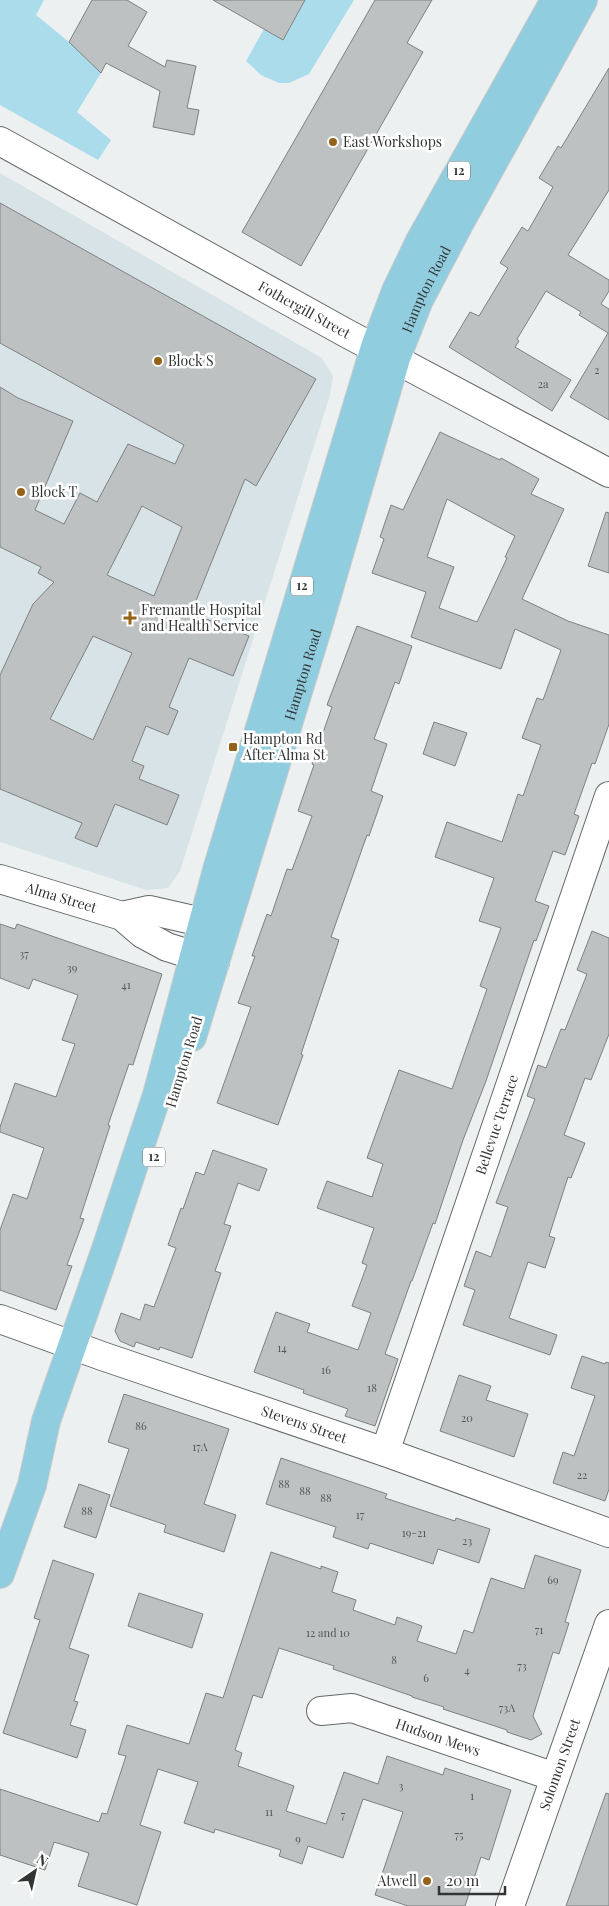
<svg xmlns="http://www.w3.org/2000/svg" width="609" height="1906" font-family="'Playfair Display',serif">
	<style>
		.built { fill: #d7e3e7 }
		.green { fill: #aadcec }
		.building { fill: #bec1c2; stroke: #7e8183; fill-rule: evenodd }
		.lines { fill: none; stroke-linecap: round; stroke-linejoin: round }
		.minor-casing { stroke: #656869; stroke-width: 30 }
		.major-casing { stroke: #cacaca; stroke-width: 30 }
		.minor { stroke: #fff; stroke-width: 28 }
		.major { stroke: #90cddf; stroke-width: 28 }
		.poi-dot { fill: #966217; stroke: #fff; stroke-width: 2 }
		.labels { text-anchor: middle; stroke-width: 5; stroke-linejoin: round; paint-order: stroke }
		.number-label { font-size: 11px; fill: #565858 }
		.shield { fill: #fff; stroke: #707272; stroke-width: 1 }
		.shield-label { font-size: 12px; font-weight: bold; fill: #333535 }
		.poi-label { font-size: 14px; fill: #333535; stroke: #fff; text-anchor: start }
		.street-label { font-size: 14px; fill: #333535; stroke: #fff }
	</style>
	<rect width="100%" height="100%" fill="#ecf0f1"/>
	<polygon class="built" points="0,173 322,358 333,376 330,395 180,871 168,888 146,890 0,842"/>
	<g class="green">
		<polygon points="0,0 44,0 36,15 69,42 101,73 77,112 111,140 98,160 0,105"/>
		<polygon points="305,0 354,0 309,74 289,83 279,83 261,75 246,61 264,29 283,40"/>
	</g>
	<g class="building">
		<polygon points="92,0 127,0 147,12 128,46 165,67 167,60 196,66 187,108 199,110 194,135 153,127 160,91 106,63 101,73 69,42"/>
		<polygon points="213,0 305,0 283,40"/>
		<polygon points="375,0 432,0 407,43 423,52 301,266 242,232"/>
		<polygon points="609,68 609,190 568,255 609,280 609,291 601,304 609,309 609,420 570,397 608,333 579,315 581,312 546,291 517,339 519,341 515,347 571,380 552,411 449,347 470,312 479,316 508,268 500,263 522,227 528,231 553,187 539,178 558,146 561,148"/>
		<path d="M 0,203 L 316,379 L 256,486 L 245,479 L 191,613 L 249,636 L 233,676 L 189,658 L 169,707 L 178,711 L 168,735 L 146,726 L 132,761 L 144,766 L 139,779 L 179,795 L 167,825 L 115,804 L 97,847 L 75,838 L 82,823 L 0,789 L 0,675 L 33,604 L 54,582 L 38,573 L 41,567 L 0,547 L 0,387 L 18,398 L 73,421 L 35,510 L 64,524 L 80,493 L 97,502 L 128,444 L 175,464 L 184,445 L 0,343 ZM 142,506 L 182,527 L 154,596 L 107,575 ZM 93,636 L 132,653 L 93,740 L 50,719 Z"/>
		<path d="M 440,432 L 500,460 L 501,458 L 539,479 L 531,494 L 564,509 L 522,599 L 568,621 L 609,635 L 609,724 L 595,764 L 592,763 L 574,814 L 579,816 L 565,855 L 553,851 L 535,901 L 549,906 L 536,941 L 534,940 L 486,1081 L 463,1140 L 435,1224 L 433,1223 L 412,1281 L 411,1281 L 385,1354 L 398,1359 L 375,1426 L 345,1416 L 348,1409 L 303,1393 L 304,1390 L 254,1372 L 276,1312 L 310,1324 L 307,1332 L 358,1350 L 371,1313 L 352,1306 L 367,1265 L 362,1263 L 374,1228 L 317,1208 L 327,1181 L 372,1197 L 383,1164 L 367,1158 L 399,1070 L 452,1089 L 487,989 L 480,986 L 501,928 L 479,921 L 494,878 L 435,857 L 447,822 L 502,842 L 518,794 L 523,796 L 541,745 L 522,738 L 537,698 L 543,700 L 561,650 L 515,629 L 501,669 L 411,637 L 426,592 L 372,573 L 384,539 L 380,537 L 391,505 L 403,510 ZM 447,499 L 515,536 L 505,557 L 507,558 L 477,622 L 439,608 L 454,567 L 427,557 Z"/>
		<polygon points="606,512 609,513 609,573 588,566"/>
		<polygon points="357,626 412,646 399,684 395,682 374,739 387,744 371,791 383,796 369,836 367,835 331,937 339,940 301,1054 303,1055 278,1125 217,1103 251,1007 238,1003 255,956 252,956 267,914 271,916 287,869 292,870 312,816 298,811 314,765 312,764 332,707 327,705"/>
		<polygon points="434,722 467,733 455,766 423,754"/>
		<polygon points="0,924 15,929 17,924 162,974 133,1065 129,1064 108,1125 110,1126 80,1218 84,1219 67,1265 72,1266 56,1310 0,1290 0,1230 13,1194 27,1199 44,1148 0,1132 0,1127 15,1083 56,1097 75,1044 62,1040 78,995 33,979 29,989 0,978"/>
		<polygon points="592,931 609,938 609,1034 591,1080 585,1078 564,1135 585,1143 571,1178 568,1177 549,1236 555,1238 545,1268 528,1262 509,1318 557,1335 550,1355 463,1325 475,1290 464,1286 476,1251 491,1257 508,1207 496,1203 535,1099 527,1096 538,1065 546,1068 561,1029 565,1030 587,974 577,970"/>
		<polygon points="213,1150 267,1169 259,1191 238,1183 224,1224 231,1226 215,1271 221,1273 192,1358 160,1347 159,1350 136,1342 134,1347 120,1341 115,1331 121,1313 140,1320 145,1304 154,1307 176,1248 168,1245 181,1208 183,1209 196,1172 204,1175"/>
		<polygon points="582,1356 605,1364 606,1362 609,1363 609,1489 605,1501 553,1483 563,1452 574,1456 595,1396 571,1388"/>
		<polygon points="459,1375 491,1386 486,1400 528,1414 514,1457 440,1431"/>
		<polygon points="124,1394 229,1429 204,1504 236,1515 224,1552 164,1532 166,1525 110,1506 129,1449 108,1442"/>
		<polygon points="281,1458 387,1494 385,1498 455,1521 456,1518 490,1529 479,1563 438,1549 433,1564 370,1543 368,1549 333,1537 336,1527 266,1504"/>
		<polygon points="79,1484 110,1495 96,1538 64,1527"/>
		<polygon points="271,1552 321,1569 321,1566 338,1572 332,1592 356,1600 353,1610 395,1625 397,1617 422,1626 417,1641 456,1654 464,1630 473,1633 491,1578 524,1589 535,1555 581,1570 565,1622 569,1623 559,1654 553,1652 533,1716 542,1734 531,1740 507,1732 507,1730 443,1709 444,1707 412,1697 412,1696 333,1669 334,1666 279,1648 262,1698 253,1695 235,1750 242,1753 238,1766 294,1786 286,1811 326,1824 344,1772 378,1784 387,1756 443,1775 445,1768 511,1790 489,1860 481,1857 465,1906 408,1906 375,1895 403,1812 363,1799 343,1858 308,1846 302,1864 279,1856 281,1850 215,1829 214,1833 184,1823 198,1782 158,1769 140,1825 161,1832 137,1905 78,1886 89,1853 54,1842 45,1870 0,1855 0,1789 99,1822 102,1813 107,1814 126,1756 118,1754 127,1725 189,1744 206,1693 223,1698"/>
		<polygon points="53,1560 94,1574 69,1648 89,1655 74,1701 78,1702 70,1725 86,1730 77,1758 3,1733 40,1620 34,1618"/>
		<polygon points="139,1593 203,1614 192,1648 128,1626"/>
		<polygon points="606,1793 609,1794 609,1906 566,1906"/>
	</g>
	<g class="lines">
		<defs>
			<g id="minor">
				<path id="s1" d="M 0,141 L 346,333 L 609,473"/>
				<path id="s2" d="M 0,879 L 122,916 L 143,934 L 167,947 L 215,962"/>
				<polyline points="122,916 149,910 224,927"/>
				<path id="s3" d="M 0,1319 L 102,1356 L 385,1452 L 609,1533"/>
				<path id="s4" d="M 385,1452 L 609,796"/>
				<path id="s5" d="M 321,1711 L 352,1708 L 555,1777"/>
				<path id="s6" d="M 510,1906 L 609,1624"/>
			</g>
			<g id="major">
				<path id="s7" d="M 192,1037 L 318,626 L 396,358 L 419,300 L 459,224 L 583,0"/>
				<polyline points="0,1574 32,1485 46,1421 106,1249 157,1095 217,870 375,347 396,291 420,241 555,0"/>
			</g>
		</defs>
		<use href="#minor" class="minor-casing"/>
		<use href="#major" class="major-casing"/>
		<use href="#minor" class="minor"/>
		<use href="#major" class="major"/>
	</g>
	<g class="poi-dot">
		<circle cx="333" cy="142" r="5"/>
		<circle cx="158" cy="361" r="5"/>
		<circle cx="21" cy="492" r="5"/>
		<path d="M127.5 610.5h5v5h5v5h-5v5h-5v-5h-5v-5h5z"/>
		<rect x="228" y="742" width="10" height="10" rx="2.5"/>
		<circle cx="427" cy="1881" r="5"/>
	</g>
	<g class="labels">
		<g class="number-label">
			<text x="597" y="374">2</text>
			<text x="543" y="388">2a</text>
			<text x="24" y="958">37</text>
			<text x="72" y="972">39</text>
			<text x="126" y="989">41</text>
			<text x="282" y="1352">14</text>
			<text x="326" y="1374">16</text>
			<text x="372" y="1392">18</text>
			<text x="467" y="1422">20</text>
			<text x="141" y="1430">86</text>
			<text x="200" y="1451">17A</text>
			<text x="582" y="1479">22</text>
			<text x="284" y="1488">88</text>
			<text x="305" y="1495">88</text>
			<text x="326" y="1502">88</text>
			<text x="87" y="1515">88</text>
			<text x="360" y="1519">17</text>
			<text x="414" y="1537">19-21</text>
			<text x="467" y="1545">23</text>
			<text x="553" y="1584">69</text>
			<text x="539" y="1634">71</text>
			<text x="328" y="1637">12 and 10</text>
			<text x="394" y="1664">8</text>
			<text x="522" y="1670">73</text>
			<text x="467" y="1674">4</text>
			<text x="426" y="1682">6</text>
			<text x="507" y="1712">73A</text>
			<text x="401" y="1790">3</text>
			<text x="472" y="1800">1</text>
			<text x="269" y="1816">11</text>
			<text x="343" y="1819">7</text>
			<text x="459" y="1839">75</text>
			<text x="298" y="1843">9</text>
		</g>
		<g class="shield">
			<rect x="448" y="161.5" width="22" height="19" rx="4"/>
			<rect x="291" y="576.5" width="22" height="19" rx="4"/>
			<rect x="143" y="1147.5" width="22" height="19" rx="4"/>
		</g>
		<g class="shield-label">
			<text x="459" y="175">12</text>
			<text x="302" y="590">12</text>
			<text x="154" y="1161">12</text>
		</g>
		<g class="poi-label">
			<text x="343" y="147">East Workshops</text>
			<text x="168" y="366">Block S</text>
			<text x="31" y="497">Block T</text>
			<text x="141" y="615">Fremantle Hospital<tspan x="141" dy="16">and Health Service</tspan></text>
			<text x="243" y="744">Hampton Rd<tspan x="243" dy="16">After Alma St</tspan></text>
			<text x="417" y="1886" text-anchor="end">Atwell</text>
		</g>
		<g class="street-label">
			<text dy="5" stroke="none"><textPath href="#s7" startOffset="784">Hampton Road</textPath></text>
			<text dy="5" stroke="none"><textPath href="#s1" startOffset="348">Fothergill Street</textPath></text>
			<text dy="5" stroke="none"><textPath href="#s7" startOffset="379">Hampton Road</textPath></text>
			<text dy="5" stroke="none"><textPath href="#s2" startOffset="64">Alma Street</textPath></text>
			<text transform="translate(184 1062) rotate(-73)" y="5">Hampton Road</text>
			<text dy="5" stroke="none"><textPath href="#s4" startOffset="346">Bellevue Terrace</textPath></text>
			<text dy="5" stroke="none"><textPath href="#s3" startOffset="322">Stevens Street</textPath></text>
			<text dy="5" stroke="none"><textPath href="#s5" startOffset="122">Hudson Mews</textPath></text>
			<text dy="5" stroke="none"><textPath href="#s6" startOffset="150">Solomon Street</textPath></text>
		</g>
	</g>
	<g transform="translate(35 1871) rotate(34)" stroke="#ffffff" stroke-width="4" paint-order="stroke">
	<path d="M0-4L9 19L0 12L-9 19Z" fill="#333535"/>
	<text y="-8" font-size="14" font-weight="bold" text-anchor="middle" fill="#333535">N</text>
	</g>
	<path d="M439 1886v8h66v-8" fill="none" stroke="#333535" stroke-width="2.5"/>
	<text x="446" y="1886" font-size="15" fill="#333535" stroke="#ffffff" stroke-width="4" paint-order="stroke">20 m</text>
</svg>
